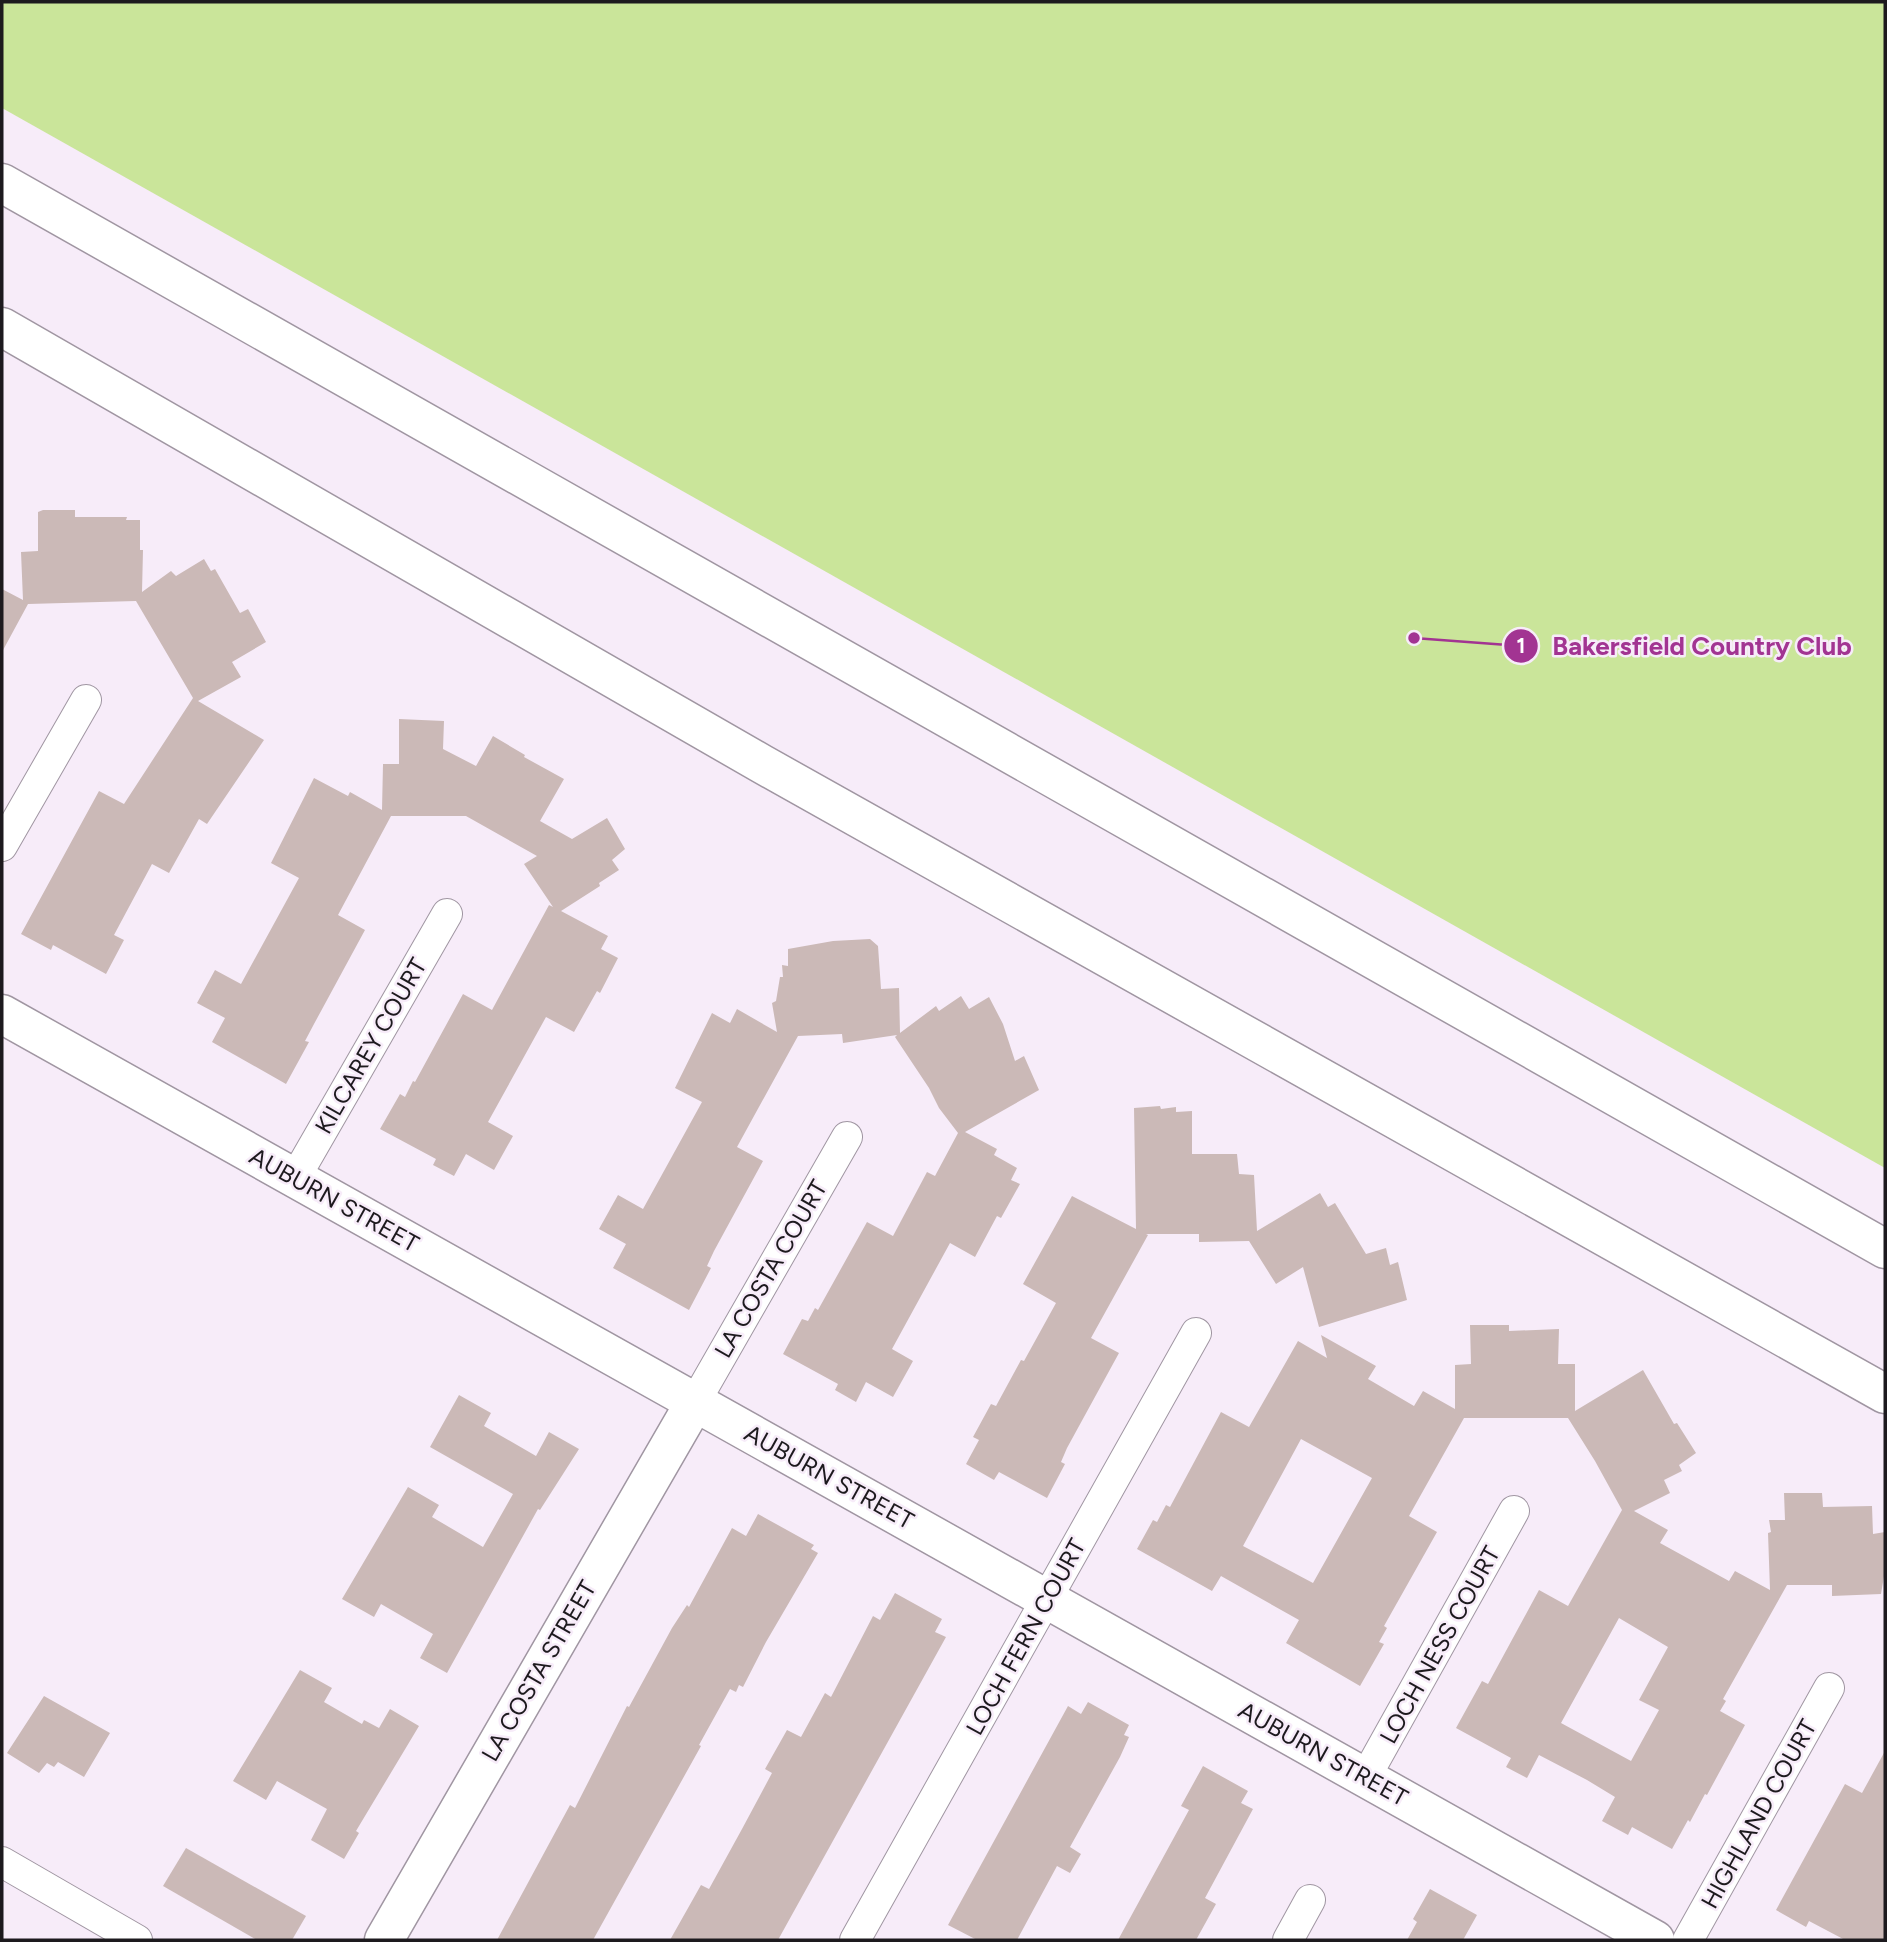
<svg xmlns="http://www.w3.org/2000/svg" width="1887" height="1942" font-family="Figtree,sans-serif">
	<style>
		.green { fill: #cae59a }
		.building { fill: #cbb9b7; fill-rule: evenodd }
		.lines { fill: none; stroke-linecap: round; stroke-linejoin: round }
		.street-casing { stroke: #a096a2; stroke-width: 32 }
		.secondary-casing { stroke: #a096a2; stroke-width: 41 }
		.highway-casing { stroke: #a096a2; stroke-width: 41 }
		.street { stroke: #fff; stroke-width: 30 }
		.secondary { stroke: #fff; stroke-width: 38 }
		.highway { stroke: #fff; stroke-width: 38 }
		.labels { text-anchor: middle; stroke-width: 5; stroke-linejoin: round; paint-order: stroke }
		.street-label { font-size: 24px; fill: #1d1a1e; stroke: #f7ecf9 }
		.leader { fill: none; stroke: #a23492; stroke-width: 2.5 }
		.callout-dot { fill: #a23492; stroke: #f7ecf9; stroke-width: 2.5 }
		.mark-label { font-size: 21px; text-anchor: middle; font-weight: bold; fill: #fff }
		.callout-label { font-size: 26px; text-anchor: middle; font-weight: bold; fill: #a23492; stroke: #f7ecf9; stroke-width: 5; stroke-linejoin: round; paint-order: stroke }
	</style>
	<rect width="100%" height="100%" fill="#f7ecf9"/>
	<polygon class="green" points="2,2 1885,2 1885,1168 2,108"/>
	<g class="building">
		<polygon points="43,510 75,510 75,517 127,517 126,520 140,520 140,550 143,550 142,592 171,571 176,576 204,559 211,571 215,569 240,613 248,609 266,642 232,662 241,677 198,701 264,740 207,824 199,819 169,873 152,864 114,935 124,940 106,974 53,945 51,950 21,934 99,791 124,804 193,698 136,601 28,604 2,652 2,589 23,600 21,552 38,551 38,512"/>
		<polygon points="399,719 444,721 443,749 476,766 493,736 525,755 524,757 564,779 540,821 572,839 607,818 625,849 612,860 619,870 599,883 600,886 561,911 608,936 601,949 618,958 600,993 597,991 574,1032 546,1017 488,1122 513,1136 494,1170 466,1154 454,1176 433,1165 436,1159 380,1129 400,1094 405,1097 413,1081 415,1082 463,994 492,1010 549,905 553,907 524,864 537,856 466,816 391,816 338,915 365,930 314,1024 305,1041 309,1042 286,1084 212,1042 225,1018 197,1003 215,970 241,984 299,878 271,863 314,778 348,796 350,792 382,810 383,764 399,764"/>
		<polygon points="870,939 878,946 881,989 899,988 900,1033 936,1006 939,1011 961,996 969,1009 989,997 1003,1024 1015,1061 1024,1056 1039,1090 965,1132 997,1149 994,1155 1017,1168 1011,1180 1020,1184 1001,1218 997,1216 975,1257 950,1243 892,1349 913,1361 893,1397 866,1382 856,1402 835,1390 838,1384 783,1354 802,1319 808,1321 815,1308 818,1310 867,1222 893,1236 927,1172 935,1176 958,1133 939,1108 929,1088 895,1037 897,1035 843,1043 842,1034 798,1036 737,1147 763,1161 714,1251 707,1266 711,1268 689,1310 613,1268 626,1244 599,1229 618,1195 643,1209 702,1102 675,1088 712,1013 730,1023 737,1009 777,1032 772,1003 776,1001 780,977 783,977 782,965 788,966 788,949 833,941"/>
		<polygon points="1160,1106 1161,1109 1176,1107 1176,1112 1192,1111 1192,1154 1237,1154 1239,1174 1254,1175 1257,1231 1320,1193 1328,1207 1335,1203 1366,1254 1386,1248 1390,1265 1398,1262 1407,1300 1319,1327 1303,1267 1276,1284 1249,1241 1199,1242 1199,1234 1146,1234 1148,1235 1091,1338 1119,1353 1067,1448 1061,1462 1065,1464 1047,1498 999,1472 994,1480 966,1464 979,1440 973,1437 991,1404 996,1406 1021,1360 1024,1361 1056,1303 1023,1284 1072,1196 1136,1229 1134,1108"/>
		<path d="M 1470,1325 L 1509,1325 L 1509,1331 L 1559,1329 L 1558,1364 L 1575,1364 L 1575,1411 L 1643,1370 L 1674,1424 L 1677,1423 L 1696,1453 L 1679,1465 L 1682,1471 L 1664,1480 L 1670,1493 L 1634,1511 L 1668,1530 L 1660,1543 L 1729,1581 L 1735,1571 L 1770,1590 L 1768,1533 L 1771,1532 L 1769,1520 L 1785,1520 L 1784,1493 L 1822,1493 L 1823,1507 L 1872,1506 L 1873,1534 L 1885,1532 L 1885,1570 L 1881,1594 L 1832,1596 L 1832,1585 L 1787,1585 L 1723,1699 L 1726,1701 L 1720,1711 L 1745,1725 L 1707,1795 L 1705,1794 L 1690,1822 L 1688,1820 L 1672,1849 L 1632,1827 L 1628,1835 L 1602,1821 L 1615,1797 L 1587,1780 L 1539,1755 L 1527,1778 L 1506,1767 L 1511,1758 L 1456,1728 L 1482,1681 L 1488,1684 L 1539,1590 L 1568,1606 L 1622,1510 L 1595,1461 L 1568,1418 L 1464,1418 L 1409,1516 L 1437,1532 L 1384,1626 L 1387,1628 L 1379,1642 L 1384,1644 L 1360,1686 L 1286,1643 L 1299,1620 L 1221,1576 L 1212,1591 L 1137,1549 L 1153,1520 L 1157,1522 L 1166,1505 L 1170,1507 L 1221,1412 L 1249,1427 L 1298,1341 L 1327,1358 L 1321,1335 L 1376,1366 L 1368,1379 L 1414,1406 L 1423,1391 L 1455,1409 L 1455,1365 L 1471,1364 ZM 1301,1439 L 1372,1478 L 1313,1583 L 1243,1546 ZM 1619,1618 L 1668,1647 L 1639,1700 L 1659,1710 L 1631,1761 L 1561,1723 Z"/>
		<polygon points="459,1395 491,1413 484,1426 536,1456 549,1432 579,1449 540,1510 538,1509 447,1673 420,1658 433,1634 381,1604 374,1617 342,1599 408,1487 439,1505 432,1517 483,1547 513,1494 430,1447"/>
		<polygon points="758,1514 814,1545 811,1549 818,1553 766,1642 743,1687 739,1685 736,1692 730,1689 699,1745 701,1746 593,1940 497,1940 570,1805 575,1808 627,1706 629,1707 672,1628 687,1605 689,1607 732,1528 746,1536"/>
		<polygon points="895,1593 942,1619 935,1632 946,1637 778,1940 670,1940 701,1885 709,1889 742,1829 772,1773 765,1769 787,1730 801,1737 825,1693 831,1697 873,1616 880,1620"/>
		<polygon points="300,1670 332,1688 324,1702 362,1724 364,1720 379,1728 390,1709 419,1726 356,1831 359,1833 344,1859 311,1840 327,1809 277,1781 266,1800 233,1781"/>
		<polygon points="44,1696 110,1733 84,1777 58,1762 54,1767 47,1763 39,1773 7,1753"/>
		<polygon points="1088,1702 1129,1725 1124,1735 1129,1737 1120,1757 1070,1847 1081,1854 1070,1873 1057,1866 1017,1940 977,1940 948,1925 1068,1706 1081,1714"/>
		<polygon points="1885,1751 1885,1940 1845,1940 1809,1921 1806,1927 1776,1910 1845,1784 1862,1793"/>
		<polygon points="1203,1766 1248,1791 1241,1803 1253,1809 1205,1898 1216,1904 1196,1940 1118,1940 1189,1810 1181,1806"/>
		<polygon points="186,1848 306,1916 292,1940 257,1940 163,1886"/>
		<polygon points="1430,1889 1477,1915 1463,1940 1407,1940 1417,1922 1413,1919"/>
	</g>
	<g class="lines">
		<defs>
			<g id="street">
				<polyline points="2,846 86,700"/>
				<polyline points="295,1178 447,914"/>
				<polyline points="695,1402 847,1137"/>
				<polyline points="1365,1778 1514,1511"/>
				<polyline points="2,1862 137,1940"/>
				<polyline points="855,1940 1196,1333"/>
				<polyline points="1288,1940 1310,1900"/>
				<polyline points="1688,1940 1829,1688"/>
			</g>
			<g id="secondary">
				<polyline points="2,1014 1655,1940"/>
				<polyline points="384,1940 695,1402"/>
			</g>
			<g id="highway">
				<polyline points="2,183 1885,1249"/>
				<polyline points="2,327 762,764 1885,1394"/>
			</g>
		</defs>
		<use href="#street" class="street-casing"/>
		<use href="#secondary" class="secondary-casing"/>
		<use href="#highway" class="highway-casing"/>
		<use href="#street" class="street"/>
		<use href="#secondary" class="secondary"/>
		<use href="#highway" class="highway"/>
	</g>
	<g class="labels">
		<g class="street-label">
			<text transform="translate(371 1046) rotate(-60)" y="8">KILCAREY COURT</text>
			<text transform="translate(334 1200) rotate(29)" y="8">AUBURN STREET</text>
			<text transform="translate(771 1269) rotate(-60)" y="8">LA COSTA COURT</text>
			<text transform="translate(829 1477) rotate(29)" y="8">AUBURN STREET</text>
			<text transform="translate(1026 1637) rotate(-61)" y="8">LOCH FERN COURT</text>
			<text transform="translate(1440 1645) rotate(-61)" y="8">LOCH NESS COURT</text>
			<text transform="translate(539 1671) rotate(-60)" y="8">LA COSTA STREET</text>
			<text transform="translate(1323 1754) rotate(29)" y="8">AUBURN STREET</text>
			<text transform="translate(1759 1814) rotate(-61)" y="8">HIGHLAND COURT</text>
		</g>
	</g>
	<path class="leader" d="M1414 638L1521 646"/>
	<g class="callout-dot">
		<circle cx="1414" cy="638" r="7"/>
		<circle cx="1521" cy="646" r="18"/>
	</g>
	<g class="mark-label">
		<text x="1521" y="653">1</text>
	</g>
	<g class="callout-label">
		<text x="1702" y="655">Bakersfield Country Club</text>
	</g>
	<rect width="1887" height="1942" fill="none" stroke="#1d1a1e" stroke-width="7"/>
</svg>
